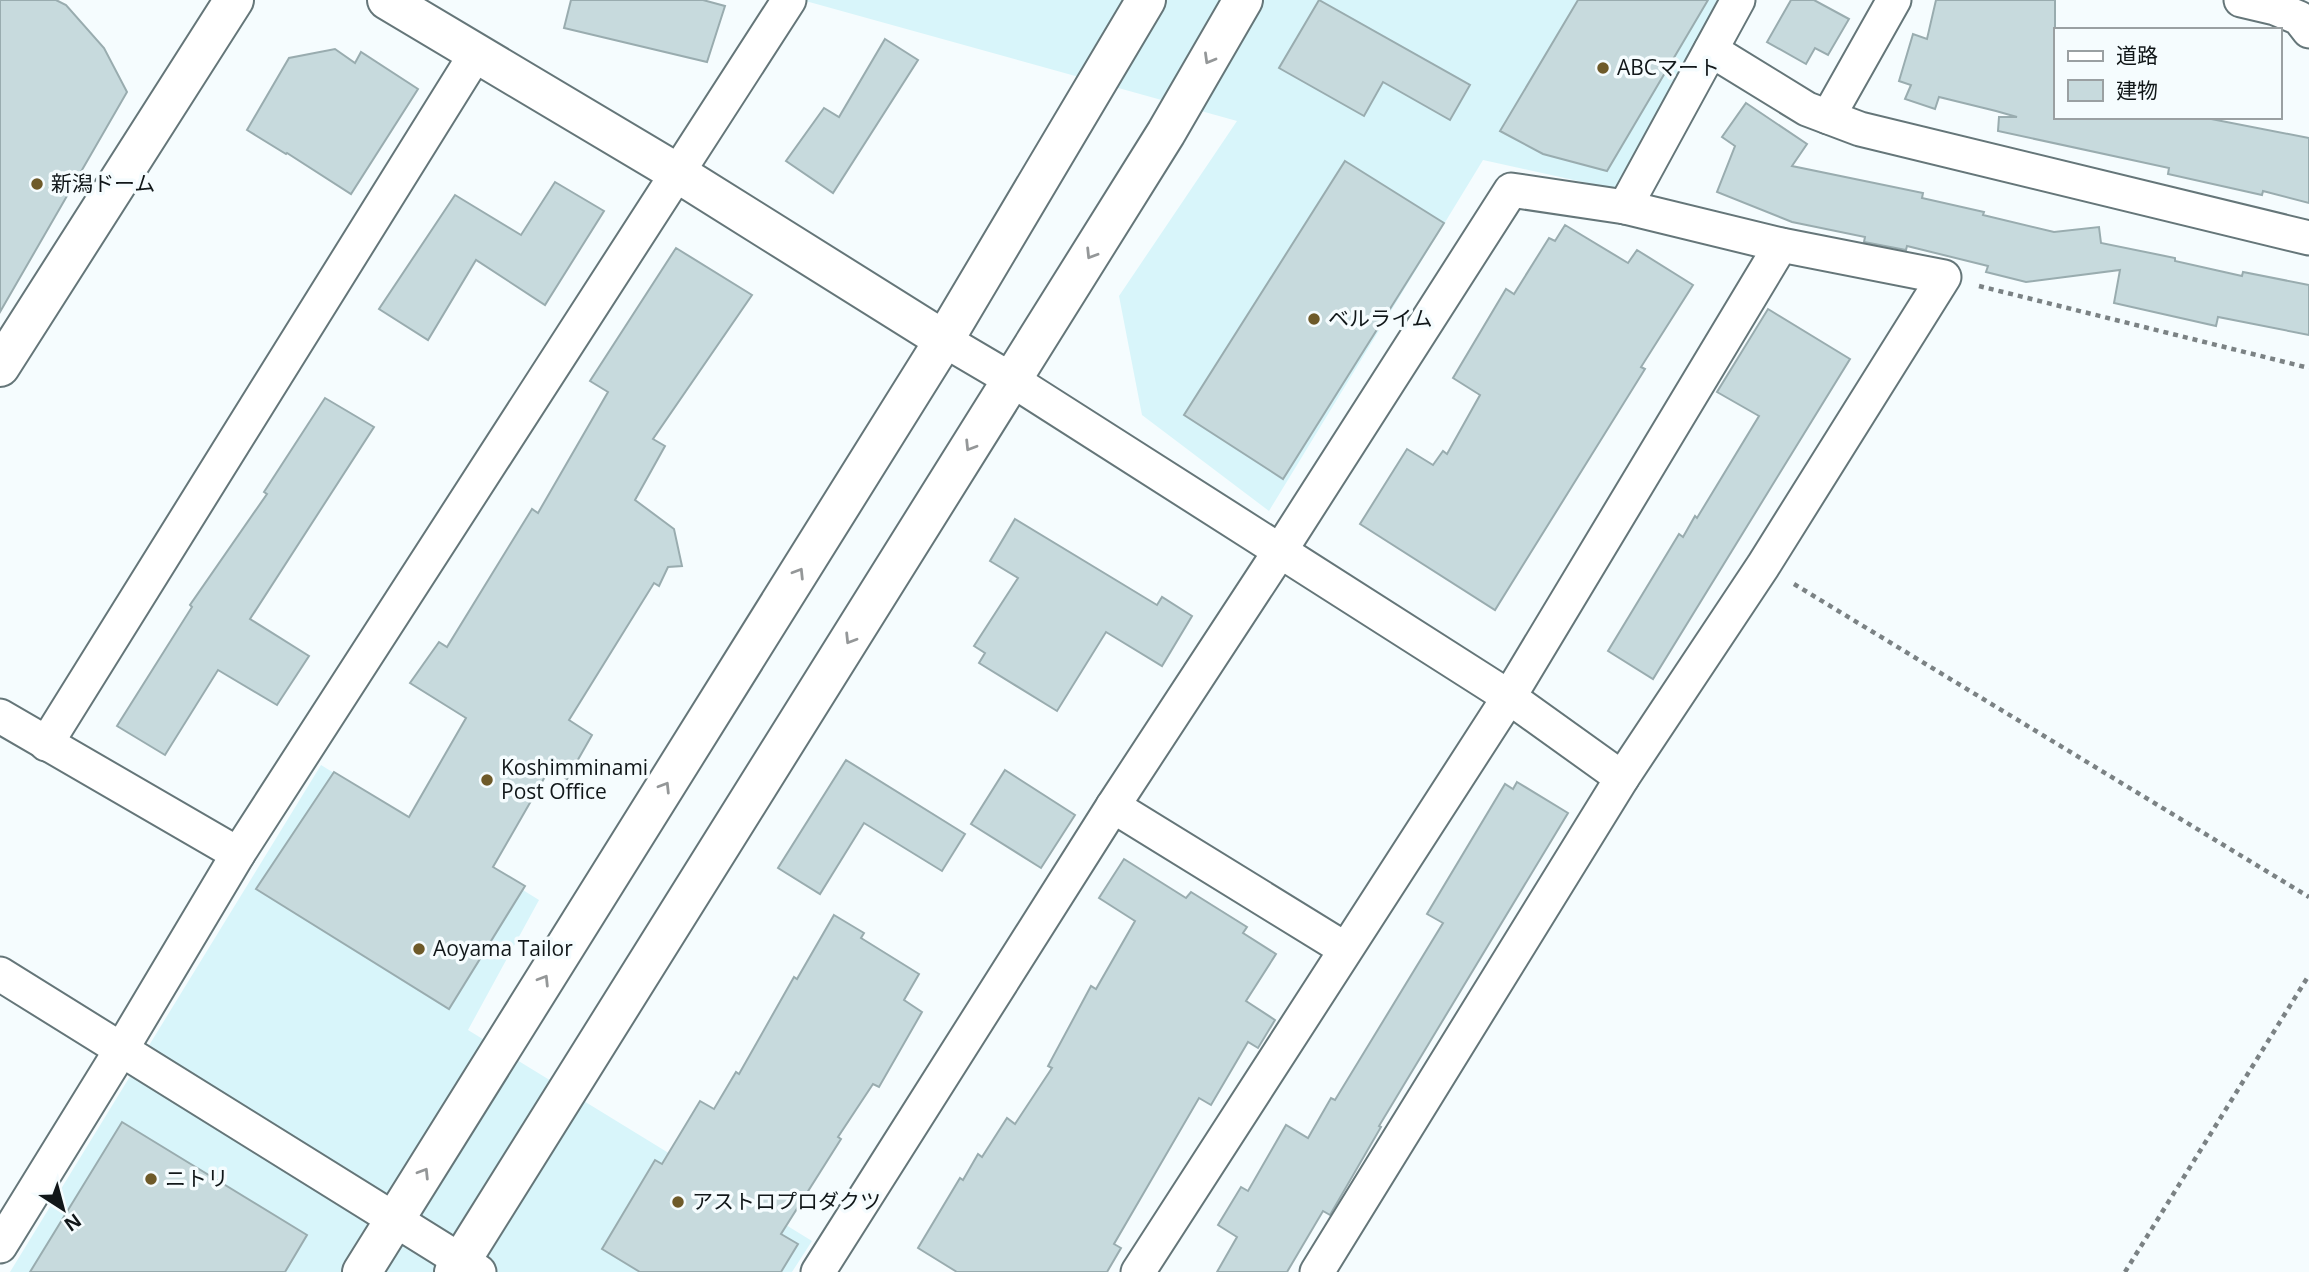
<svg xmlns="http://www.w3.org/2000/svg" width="2309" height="1272" font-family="'Open Sans','Noto Sans JP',sans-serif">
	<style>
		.built { fill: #d8f5fa }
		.building { fill: #c7dadd; stroke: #99acaf; stroke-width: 2 }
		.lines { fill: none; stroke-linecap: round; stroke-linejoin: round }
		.street-casing { stroke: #657679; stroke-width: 37 }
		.secondary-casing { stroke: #657679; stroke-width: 42 }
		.path { stroke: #7b8284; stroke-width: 4.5; stroke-dasharray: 5 5; stroke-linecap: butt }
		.street { stroke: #fff; stroke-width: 33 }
		.secondary { stroke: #fff; stroke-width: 38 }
		.oneway { stroke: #949798 }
		.poi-dot { fill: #6e5a29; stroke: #f5fcfe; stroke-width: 2.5 }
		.labels { text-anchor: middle; stroke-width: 7; stroke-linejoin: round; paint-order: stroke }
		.poi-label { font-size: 21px; fill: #111719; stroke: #f5fcfe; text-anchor: start }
	</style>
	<rect width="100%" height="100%" fill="#f5fcfe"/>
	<g class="built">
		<polygon points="802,0 1746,0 1637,194 1483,160 1269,511 1142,415 1119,296 1237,121"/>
		<polygon points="321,765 539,900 468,1030 812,1241 792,1272 10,1272"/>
	</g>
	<g class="building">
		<polygon points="0,0 56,0 66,5 104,48 127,92 0,312"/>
		<polygon points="571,0 703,0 725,6 707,62 564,28"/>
		<polygon points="1319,0 1470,85 1450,120 1383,82 1364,116 1279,68"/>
		<polygon points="1578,0 1708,0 1607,171 1543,154 1500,131"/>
		<polygon points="1791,0 1814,0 1849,19 1828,55 1815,48 1806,64 1767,42"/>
		<polygon points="1936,0 2055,0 2055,117 2201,117 2309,138 2309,203 2263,191 2262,195 2168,174 2169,168 1998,131 1999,117 2017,117 1996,111 1939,97 1935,109 1905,99 1911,85 1899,81 1913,34 1927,39"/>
		<polygon points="885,39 918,60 833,193 786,161 824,108 839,117"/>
		<polygon points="335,49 355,63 361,52 418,89 351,194 287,153 286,154 247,130 289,58"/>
		<polygon points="1746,103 1807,144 1792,166 1923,193 1922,198 1984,212 1983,215 2054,232 2099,227 2101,243 2175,258 2175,261 2242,276 2243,272 2309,285 2309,335 2218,317 2216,326 2114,303 2120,270 2026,282 1986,272 1988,266 1907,246 1906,250 1864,242 1865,237 1792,222 1717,192 1735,146 1722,137"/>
		<polygon points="1345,161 1444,223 1283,479 1184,415"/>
		<polygon points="555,182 604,211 545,305 476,260 428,340 379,309 455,195 521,235"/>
		<polygon points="1565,225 1628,263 1637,250 1693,285 1641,367 1645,369 1495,610 1360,524 1407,449 1433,465 1443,451 1447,454 1480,395 1453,378 1506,289 1514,294 1549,238 1555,241"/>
		<polygon points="676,248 752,295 653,439 665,446 635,500 674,529 682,566 668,567 659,586 654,583 569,720 592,735 567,779 550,768 493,867 525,886 449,1009 256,889 334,772 409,817 466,718 410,683 439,642 447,647 532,509 538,513 608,392 590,381"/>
		<polygon points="1768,309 1850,359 1653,679 1608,651 1679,534 1683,537 1695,516 1697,518 1759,416 1717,392"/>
		<polygon points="325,398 374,427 250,619 309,656 277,705 218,670 165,755 117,726 192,607 190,605 267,494 264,492"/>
		<polygon points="1015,519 1157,605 1162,597 1192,616 1162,666 1106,632 1057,711 979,663 985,653 974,646 1018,578 990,561"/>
		<polygon points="846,760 965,834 942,871 864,823 820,894 778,868"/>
		<polygon points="1005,770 1075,815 1041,868 971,824"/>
		<polygon points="1517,782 1568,813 1379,1126 1381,1127 1330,1215 1323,1211 1287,1272 1217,1272 1237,1237 1218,1225 1241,1187 1248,1191 1286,1125 1308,1138 1331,1098 1335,1100 1443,923 1427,914 1505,784 1513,789"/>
		<polygon points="1124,859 1186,898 1191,892 1247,927 1243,933 1276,954 1246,1001 1275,1020 1258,1048 1248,1042 1211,1105 1199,1098 1114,1244 1121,1248 1107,1272 957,1272 918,1248 960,1178 963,1180 978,1154 982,1157 1007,1118 1015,1124 1052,1068 1048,1066 1091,986 1096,989 1135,921 1099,898"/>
		<polygon points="834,915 864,933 861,938 919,974 904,1000 922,1012 879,1087 873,1084 838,1137 841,1139 781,1234 798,1244 781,1272 640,1272 602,1249 655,1160 662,1164 700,1101 714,1109 736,1072 739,1074 794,977 797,979"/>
		<polygon points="122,1122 307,1235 285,1272 30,1272"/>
	</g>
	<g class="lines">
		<defs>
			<g id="street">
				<polyline points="2241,0 2275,8 2299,18 2309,31"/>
				<polyline points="1711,50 1807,109 1860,129 2309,238"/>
				<polyline points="1828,117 1894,0"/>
				<polyline points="1625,207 1738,0"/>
				<polyline points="944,340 1012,380 1509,697 1622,778"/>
				<polyline points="0,716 238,854"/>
				<polyline points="46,744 477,52"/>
				<polyline points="1113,806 1345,949"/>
				<polyline points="0,974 479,1272"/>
				<polyline points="0,1246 121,1050 238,854 789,0"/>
				<polyline points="818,1272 1113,806 1280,551 1511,190 1625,207 1781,245 1944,277 1763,566 1622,778 1317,1272"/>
				<polyline points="1138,1272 1509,697 1781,245"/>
			</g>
			<g id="secondary">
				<polyline points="387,0 679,174 944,340"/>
				<polyline points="0,367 234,0"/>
				<polyline points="362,1272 944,340 1146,0"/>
				<polyline points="454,1272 1166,133 1243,0"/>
			</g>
		</defs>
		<use href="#street" class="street-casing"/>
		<use href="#secondary" class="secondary-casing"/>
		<g class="path">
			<polyline points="1979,286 2309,368"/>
			<polyline points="1794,584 2309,897"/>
			<polyline points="2125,1272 2309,975"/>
		</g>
		<use href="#street" class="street"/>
		<use href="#secondary" class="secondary"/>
	</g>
	<defs><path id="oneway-chevron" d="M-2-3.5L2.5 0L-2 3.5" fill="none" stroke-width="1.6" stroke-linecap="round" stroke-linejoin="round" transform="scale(1.75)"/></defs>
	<g class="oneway">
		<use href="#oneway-chevron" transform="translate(1209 59) rotate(120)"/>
		<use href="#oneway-chevron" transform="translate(1091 254) rotate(122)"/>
		<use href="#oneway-chevron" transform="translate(970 446) rotate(122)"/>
		<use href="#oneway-chevron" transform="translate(799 573) rotate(-58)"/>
		<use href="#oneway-chevron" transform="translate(850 639) rotate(122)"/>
		<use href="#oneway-chevron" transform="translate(665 787) rotate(-58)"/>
		<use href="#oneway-chevron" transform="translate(544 980) rotate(-58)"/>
		<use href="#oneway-chevron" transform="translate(424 1173) rotate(-58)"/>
	</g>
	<g class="poi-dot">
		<circle cx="1603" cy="68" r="7"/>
		<circle cx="37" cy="184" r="7"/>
		<circle cx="1314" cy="319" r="7"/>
		<circle cx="487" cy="780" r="7"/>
		<circle cx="419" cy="949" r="7"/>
		<circle cx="151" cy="1179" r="7"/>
		<circle cx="678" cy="1202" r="7"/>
	</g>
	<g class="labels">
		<g class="poi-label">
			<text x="1617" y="75">ABCマート</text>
			<text x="51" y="191">新潟ドーム</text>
			<text x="1328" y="326">ベルライム</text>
			<text x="501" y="775">Koshimminami<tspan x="501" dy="24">Post Office</tspan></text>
			<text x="433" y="956">Aoyama Tailor</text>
			<text x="165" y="1186">ニトリ</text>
			<text x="692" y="1209">アストロプロダクツ</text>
		</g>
	</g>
	<rect x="2054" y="28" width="228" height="91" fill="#f5fcfe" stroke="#9aa0a2" stroke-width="2"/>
	<rect x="2068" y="51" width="35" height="10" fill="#ffffff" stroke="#9aa0a2" stroke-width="2"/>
	<text x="2116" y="63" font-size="21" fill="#111719">道路</text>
	<rect x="2068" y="80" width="35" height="21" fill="#c7dadd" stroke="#9aa0a2" stroke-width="2"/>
	<text x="2116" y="98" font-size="21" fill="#111719">建物</text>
	<g transform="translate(63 1209) rotate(144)" stroke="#f5fcfe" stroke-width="5" paint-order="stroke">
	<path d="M0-5L12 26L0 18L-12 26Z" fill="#111719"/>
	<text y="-10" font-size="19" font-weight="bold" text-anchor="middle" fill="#111719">N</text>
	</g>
</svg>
